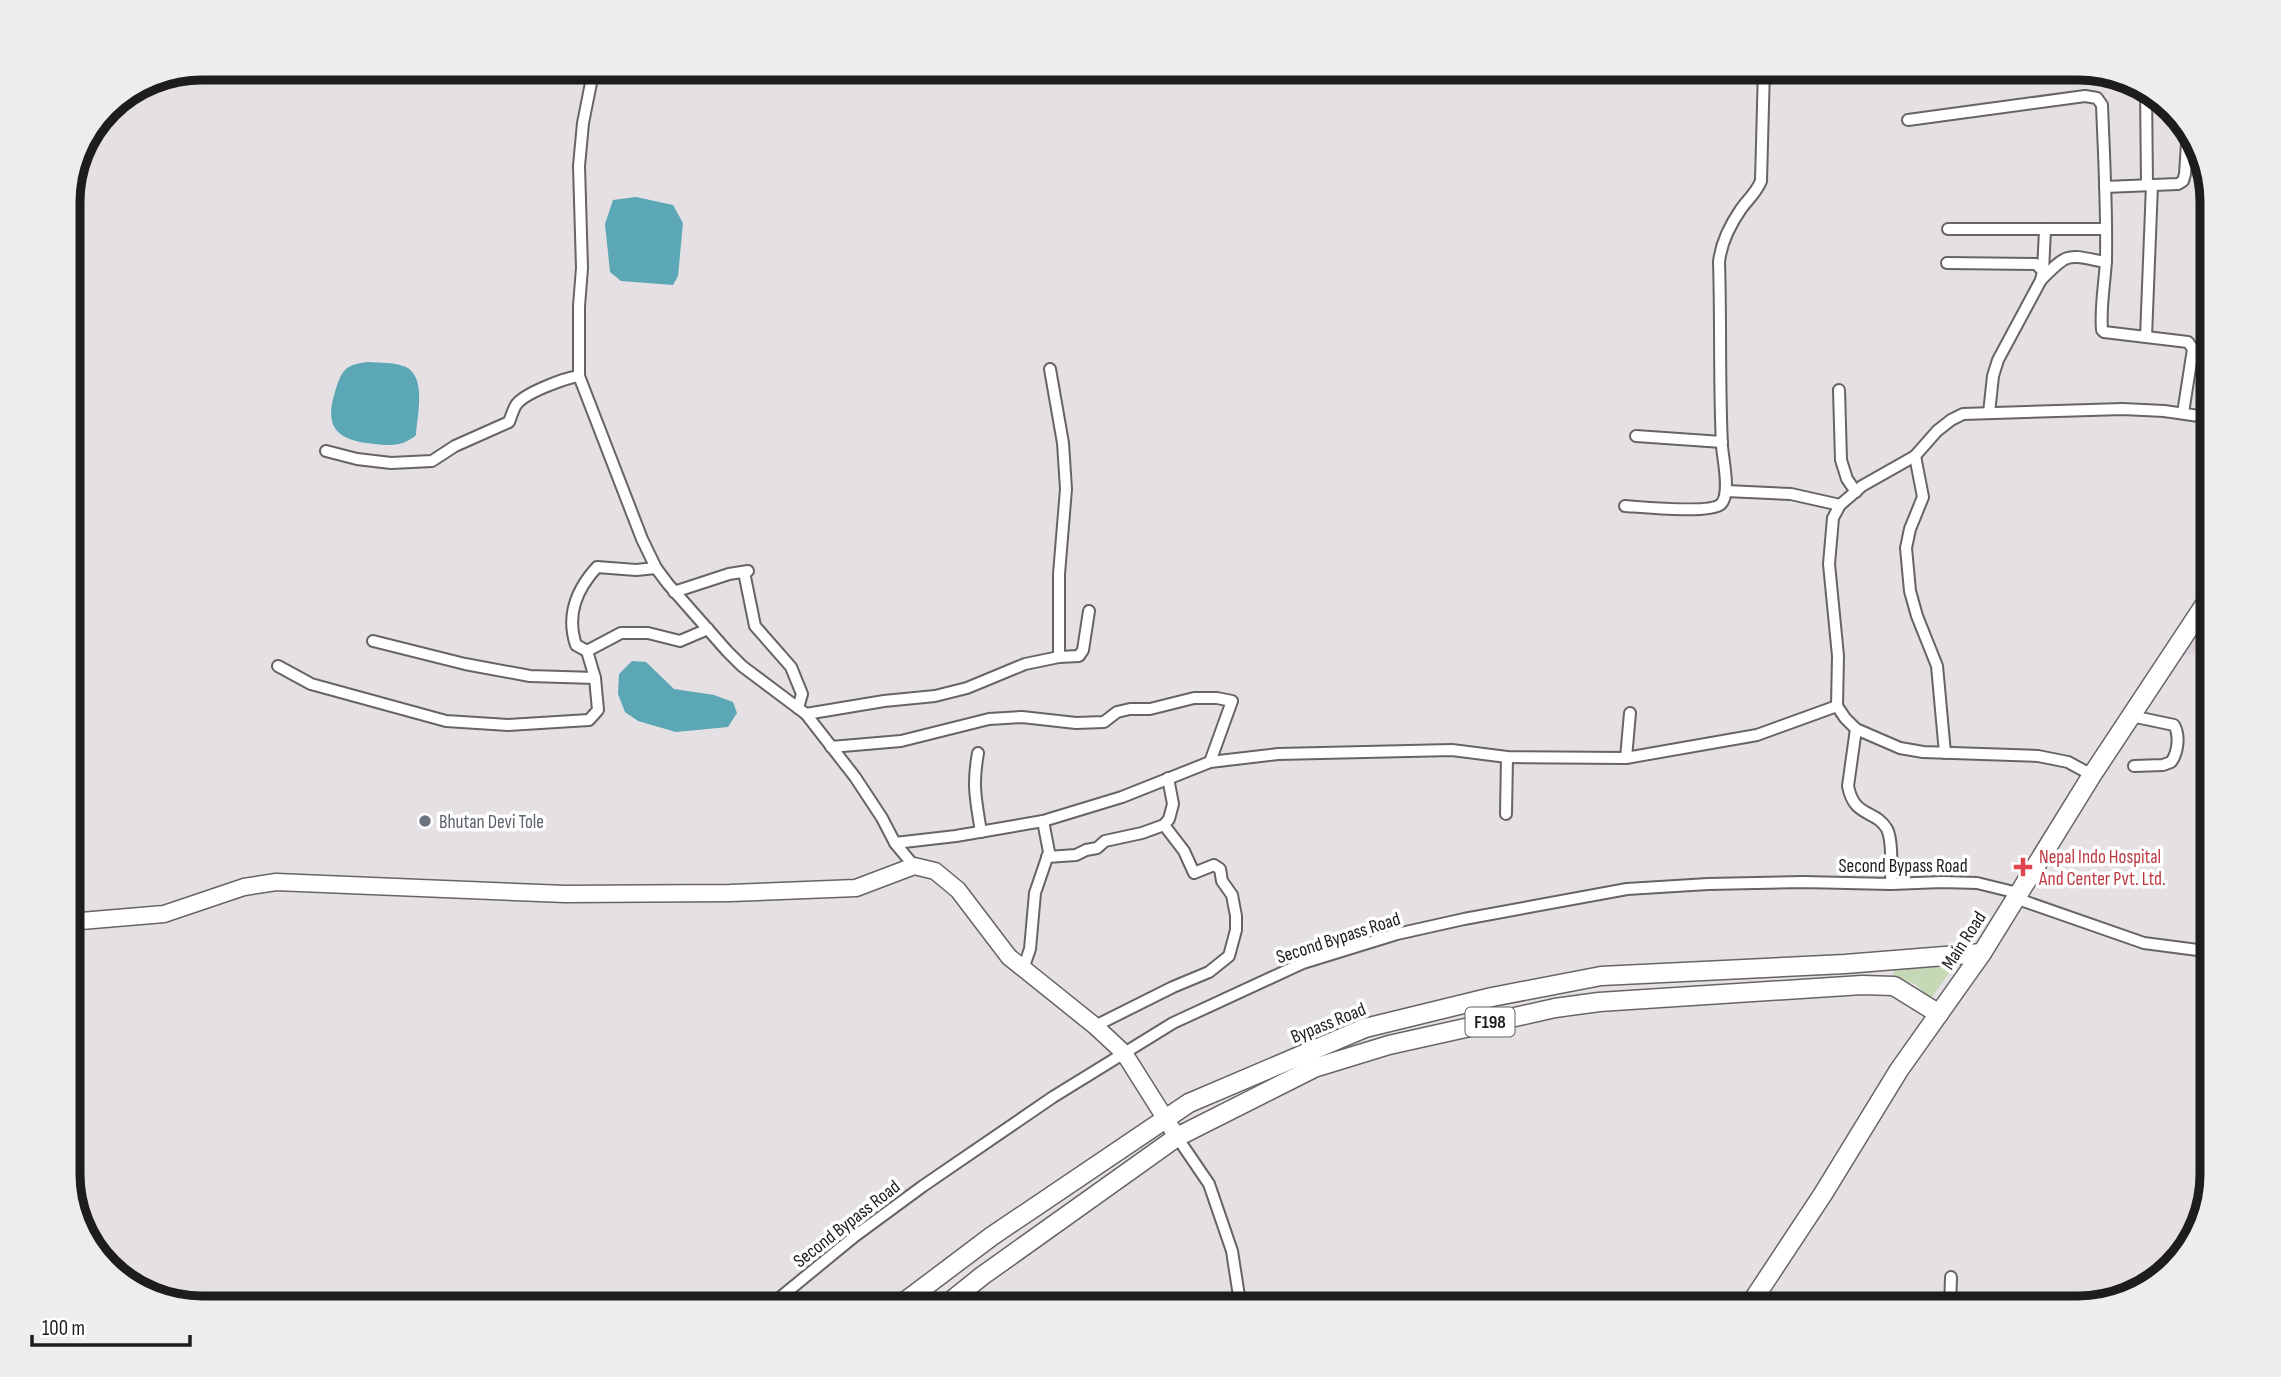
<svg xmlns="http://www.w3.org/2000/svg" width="2281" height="1377" font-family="'Sofia Sans Condensed',sans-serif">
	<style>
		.built { fill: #dfd4dd }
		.green { fill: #c6d9b6 }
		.water { fill: #5ba7b5 }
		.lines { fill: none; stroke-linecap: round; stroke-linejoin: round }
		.street-casing { stroke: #676366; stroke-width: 14 }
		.secondary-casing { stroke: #676366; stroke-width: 19 }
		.primary-casing { stroke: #676366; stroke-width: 21 }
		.street { stroke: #fff; stroke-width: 10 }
		.secondary { stroke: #fff; stroke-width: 16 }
		.primary { stroke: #fff; stroke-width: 18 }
		.worship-dot { fill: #6b7280; stroke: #fff; stroke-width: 2.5 }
		.health-dot { fill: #e0444e; stroke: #fff; stroke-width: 2.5 }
		.labels { text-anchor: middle; stroke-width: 7; stroke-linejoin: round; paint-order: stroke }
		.shield { fill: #fff; stroke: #626162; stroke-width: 2 }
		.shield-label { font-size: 18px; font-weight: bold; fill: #1e1d1e }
		.worship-label { font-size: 19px; fill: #5b616d; stroke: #fff; text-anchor: start }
		.health-label { font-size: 19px; fill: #be3a42; stroke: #fff; text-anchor: start }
		.street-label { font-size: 19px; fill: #1e1d1e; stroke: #fff }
		.rim { fill: none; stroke: #1e1d1e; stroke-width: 9 }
	</style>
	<rect width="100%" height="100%" fill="#e5e0e4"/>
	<polygon class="built" points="2213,610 2213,654 2183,655"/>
	<polygon class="green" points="1947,963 1951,970 1932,997 1928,997 1915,984 1894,977 1893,973 1895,967"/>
	<g class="water">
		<polygon points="636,197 673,205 683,223 678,276 673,285 621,281 610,272 605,224 613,200"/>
		<path d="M 368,362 C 380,363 395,362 406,367 C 427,378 417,416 416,435 C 404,446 390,446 375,444 C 339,441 323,429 335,392 C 342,370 344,365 368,362 Z"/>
		<polygon points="632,661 646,662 674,689 714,695 733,702 737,713 728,727 676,732 638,721 625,712 618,694 619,674"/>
	</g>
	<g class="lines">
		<defs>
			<g id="street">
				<polyline points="594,68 583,123 579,166 582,268 579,306 579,376 642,539 656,568 668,584 727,651 742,666 806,714 855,777 882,818 895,843 914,866"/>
				<polyline points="2146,87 2147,185"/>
				<path d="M 1908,120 L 2085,96 L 2097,98 L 2102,105 C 2104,156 2107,208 2106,259 C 2105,283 2100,306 2102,330 L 2104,332 L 2188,342 L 2193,349 L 2183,413"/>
				<polyline points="2105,187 2178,184 2183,181 2185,174 2188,128"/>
				<polyline points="1948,229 2106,229"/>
				<polyline points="1947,263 2036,264 2043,271 2041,280 1998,360 1993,376 1989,413"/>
				<polyline points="2043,271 2045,230"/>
				<path d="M 2041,280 C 2069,251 2067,255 2106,262"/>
				<polyline points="2146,337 2152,185"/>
				<polyline points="1050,369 1063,443 1066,489 1059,574 1059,657"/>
				<polyline points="1839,390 1841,460 1847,479 1856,492"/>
				<polyline points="1636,436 1722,442"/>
				<path d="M 326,451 L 357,459 L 391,463 L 432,461 L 455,446 L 509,422 C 511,417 513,410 516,405 C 524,393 565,378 579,376"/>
				<polyline points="1915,456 1923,497 1910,529 1906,548 1910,591 1917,616 1937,666 1945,753"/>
				<polyline points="1726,491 1791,494 1840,505"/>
				<path d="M 1625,506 C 1641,507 1711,514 1721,504 C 1731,494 1723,460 1722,446 C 1719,385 1721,323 1719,262 C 1721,243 1730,225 1741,209 C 1749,198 1756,193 1761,181 L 1764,68"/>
				<polyline points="744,572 755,626 791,667 802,694 798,708"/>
				<polyline points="674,592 729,574 748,571"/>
				<polyline points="373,641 465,664 530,676 595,678"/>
				<polyline points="587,651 621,633 648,633 680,641 708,629"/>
				<path d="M 278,666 L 311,684 L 446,721 L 508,725 L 589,720 L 598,710 L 595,678 L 587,651 L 576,645 C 566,615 576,590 597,567 L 636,570 L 656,568"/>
				<polyline points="806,714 884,701 935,696 967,688 1025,664 1059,657 1079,656 1083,650 1089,611"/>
				<path d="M 2131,716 L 2174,725 C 2180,735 2178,753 2171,762 L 2163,765 L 2134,766"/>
				<path d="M 1856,729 L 1848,786 C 1854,818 1875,809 1887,829 C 1893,841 1891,870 1891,884"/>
				<polyline points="831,747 901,741 989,719 1022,717 1076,723 1104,722 1117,712 1130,709 1150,709 1194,698 1217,698 1232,701 1210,762"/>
				<path d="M 978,753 C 972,786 976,800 981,832"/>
				<polyline points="1626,758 1630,713"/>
				<polyline points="2092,775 2068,762 2038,756 1923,752 1900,748 1856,729 1845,718 1837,706 1838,656 1829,564 1833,518 1840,505 1862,486 1915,456 1937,431 1951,420 1963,414 2123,409 2164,411 2213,418"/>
				<polyline points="1506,814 1507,757"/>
				<polyline points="895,843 956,836 1043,821 1122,797 1210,762 1278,754 1452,750 1507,757 1626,758 1757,735 1837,706"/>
				<polyline points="1047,857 1076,855 1086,850 1097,848 1105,841 1142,833 1164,825 1169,819 1173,804 1168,778"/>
				<polyline points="2015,898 2144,943 2213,952"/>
				<polyline points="2204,951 2213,875"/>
				<polyline points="1023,969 1030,949 1035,893 1049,852 1043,821"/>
				<polyline points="1095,1026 1173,987 1209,972 1229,956 1236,930 1236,916 1232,895 1222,881 1220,869 1214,865 1194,873 1184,851 1164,825"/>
				<polyline points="1177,1137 1209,1184 1232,1251 1241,1309"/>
				<polyline points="766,1309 855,1236 923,1186 1053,1097 1173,1023 1303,963 1397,934 1464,919 1627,889 1708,884 1803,882 1891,884 1942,882 1977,883 2018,893"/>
				<polyline points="1950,1309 1951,1277"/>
			</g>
			<polyline id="secondary" points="69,922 164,914 244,887 276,882 565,894 730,893 856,888 914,866 935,871 958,890 1009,957 1095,1026 1124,1053 1177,1137"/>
			<g id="primary">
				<polyline points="895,1309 992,1236 1189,1103 1365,1028 1492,997 1601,976 1845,964 1982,953"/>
				<polyline points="941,1309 982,1276 1177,1137 1314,1068 1389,1045 1555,1008 1599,1002 1862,985 1894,986 1939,1014"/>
				<polyline points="1747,1309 1823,1194 1899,1070 1982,953 2092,775 2213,592"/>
			</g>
		</defs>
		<use href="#street" class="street-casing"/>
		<use href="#secondary" class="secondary-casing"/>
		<use href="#primary" class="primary-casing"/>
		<use href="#street" class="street"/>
		<use href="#secondary" class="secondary"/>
		<use href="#primary" class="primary"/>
	</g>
	<circle class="worship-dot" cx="425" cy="821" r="7"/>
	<path class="health-dot" d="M2019.5 856.5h7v7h7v7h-7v7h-7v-7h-7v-7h7z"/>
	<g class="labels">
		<rect class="shield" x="1465.5" y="1007.5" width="49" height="29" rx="5"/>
		<g class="shield-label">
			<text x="1490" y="1028">F198</text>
		</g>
		<g class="worship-label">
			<text x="439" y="828">Bhutan Devi Tole</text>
		</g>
		<g class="health-label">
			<text x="2039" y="863">Nepal Indo Hospital<tspan x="2039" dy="22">And Center Pvt. Ltd.</tspan></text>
		</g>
		<g class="street-label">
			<text x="1903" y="872">Second Bypass Road</text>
			<text transform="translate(1338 937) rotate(-18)" y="7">Second Bypass Road</text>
			<text transform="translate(1963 940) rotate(-57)" y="7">Main Road</text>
			<text transform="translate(1328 1022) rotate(-22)" y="7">Bypass Road</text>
			<text transform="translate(846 1223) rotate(-38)" y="7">Second Bypass Road</text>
		</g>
	</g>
	<path d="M0 0H2281V1377H0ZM202 80H2078A122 122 0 0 1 2200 202V1174A122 122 0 0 1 2078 1296H202A122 122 0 0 1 80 1174V202A122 122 0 0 1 202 80Z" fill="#ededed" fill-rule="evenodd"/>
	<path class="rim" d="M202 80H2078A122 122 0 0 1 2200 202V1174A122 122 0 0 1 2078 1296H202A122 122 0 0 1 80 1174V202A122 122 0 0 1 202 80Z"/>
	<path d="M32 1335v10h158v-10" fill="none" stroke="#1e1d1e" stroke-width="3.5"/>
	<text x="42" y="1335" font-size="21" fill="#1e1d1e" stroke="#ffffff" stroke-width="5" paint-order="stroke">100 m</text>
</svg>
